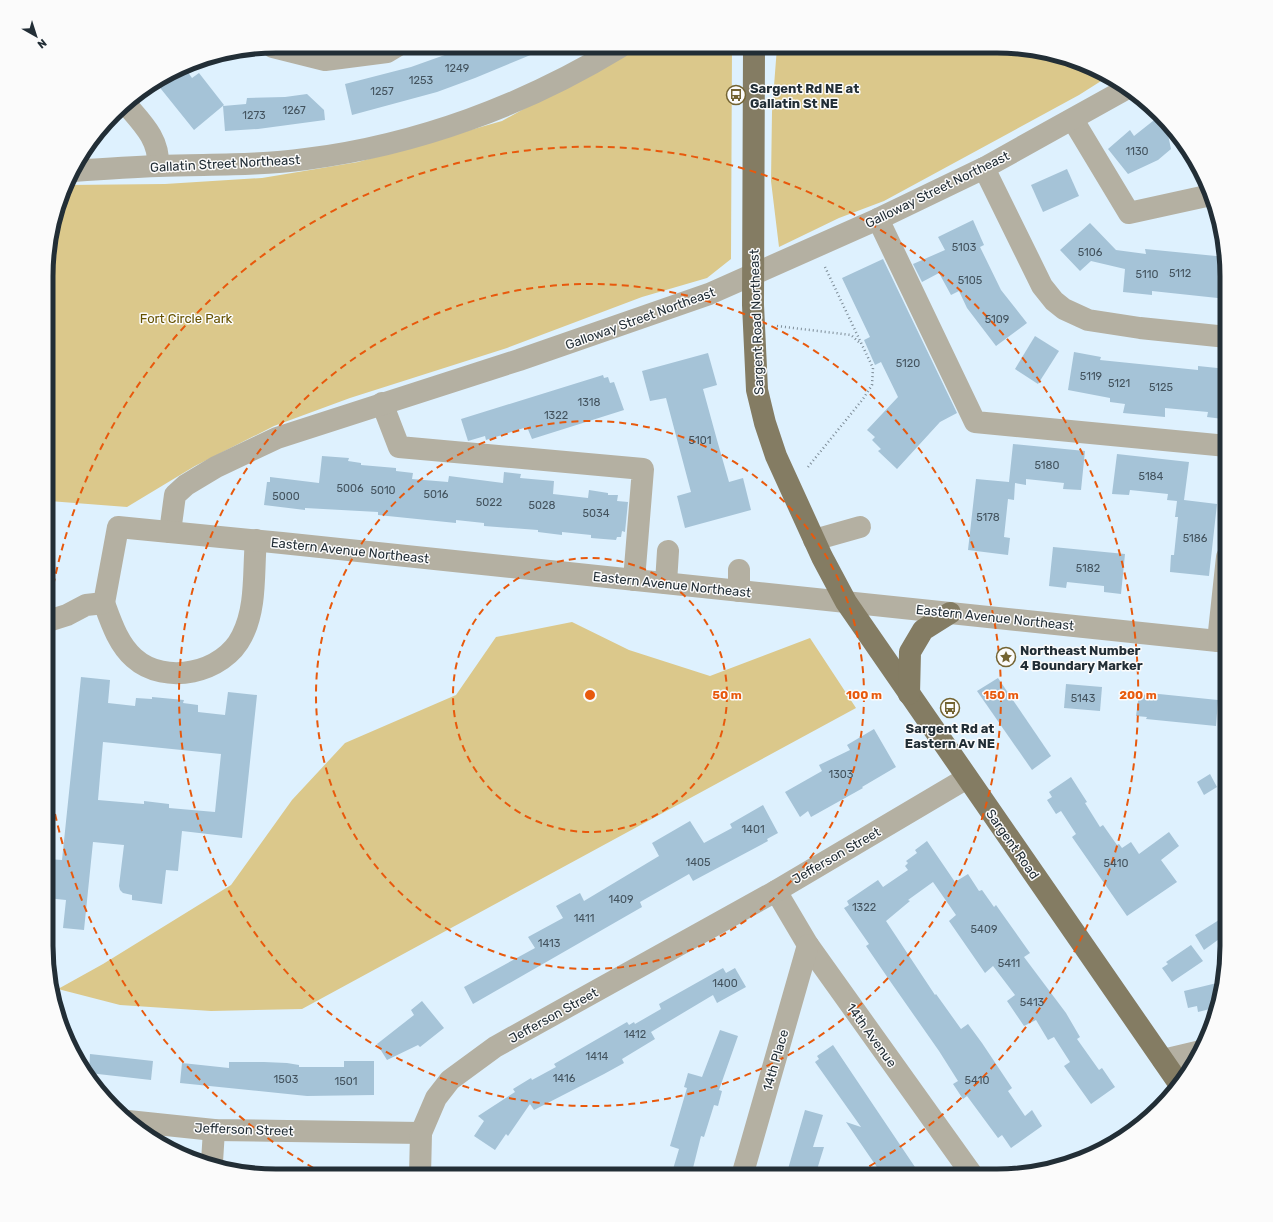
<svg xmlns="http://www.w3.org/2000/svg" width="1273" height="1222" font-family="Rubik,sans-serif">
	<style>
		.green { fill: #dbc88b }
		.building { fill: #a5c3d7; fill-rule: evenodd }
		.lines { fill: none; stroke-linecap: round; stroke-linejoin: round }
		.path { stroke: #7c8b96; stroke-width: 2.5; stroke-dasharray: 1 3; stroke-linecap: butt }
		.minor { stroke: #b4b0a2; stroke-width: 22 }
		.major { stroke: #847c63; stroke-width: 22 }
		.ring { fill: none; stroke: #e8590c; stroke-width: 2; stroke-dasharray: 7 5 }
		.labels { text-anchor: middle; stroke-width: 3; stroke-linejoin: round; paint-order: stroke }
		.number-label { font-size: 11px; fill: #43535e }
		.poi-label { font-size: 13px; font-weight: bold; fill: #222e36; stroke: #fbfbfb; text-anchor: start }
		.street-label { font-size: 13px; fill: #222e36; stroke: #fbfbfb }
		.park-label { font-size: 13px; fill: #665200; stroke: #fbfbfb }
		.rim { fill: none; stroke: #222e36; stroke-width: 5 }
		.centre { fill: #e8590c; stroke: #fbfbfb; stroke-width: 2 }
		.ring-label { font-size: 12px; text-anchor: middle; font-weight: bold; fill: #e8590c; stroke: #fbfbfb; stroke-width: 3; stroke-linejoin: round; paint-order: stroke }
	</style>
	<rect width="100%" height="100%" fill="#def1fe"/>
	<g class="green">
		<polygon points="635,47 732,47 731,259 707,278 642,297 507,348 350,398 274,426 195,466 127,507 49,501 50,232 68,185 165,184 262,178 358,162 502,121"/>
		<polygon points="777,47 1027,48 1109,76 1079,95 884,201 839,218 779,247 771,181 772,112"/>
		<polygon points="572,622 629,650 710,676 810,638 856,708 302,1009 211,1011 120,1005 58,989 103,964 231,885 292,800 345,743 456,695 496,637"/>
	</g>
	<g class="building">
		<polygon points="470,46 550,47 475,78 437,92 352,115 345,84 411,67"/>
		<polygon points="185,68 192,78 199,73 224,105 194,130 157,84"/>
		<polygon points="307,94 324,110 325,120 258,129 225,131 223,106 246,104 247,98 285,97"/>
		<polygon points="1158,117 1166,125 1171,149 1158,160 1128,174 1108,149 1130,130 1134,136"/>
		<polygon points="1067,169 1079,196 1043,212 1031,185"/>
		<polygon points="973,220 984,245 980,247 1001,290 1027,323 996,346 967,308 959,291 951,295 939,273 922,282 913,264 945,250 938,237"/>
		<polygon points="1090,223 1116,250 1146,254 1145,249 1226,257 1227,299 1152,291 1152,295 1123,292 1125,269 1091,261 1080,271 1060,250"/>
		<polygon points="883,259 957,413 940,422 897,469 878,451 881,449 872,440 875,437 867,430 898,397 881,362 875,365 864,340 870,337 842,278"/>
		<polygon points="1035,336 1059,351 1038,384 1015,369"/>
		<polygon points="1074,352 1101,357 1100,360 1198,370 1198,366 1227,369 1223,419 1207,417 1208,412 1165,408 1165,417 1123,413 1125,404 1110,402 1110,398 1068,390"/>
		<polygon points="708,353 717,385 703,389 717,440 729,482 743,478 751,510 685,528 677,496 691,492 666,398 650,401 642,371"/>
		<polygon points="603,375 604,378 608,377 610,383 614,382 624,410 532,439 527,427 486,440 485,436 468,441 461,419"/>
		<polygon points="1013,444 1085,451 1081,490 1063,489 1064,483 1026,479 1026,485 1015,483 1014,500 1008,499 1004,537 1010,538 1008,555 968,550 976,479 1009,482"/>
		<polygon points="1117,454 1189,462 1184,500 1217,504 1209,576 1170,572 1171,555 1174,555 1178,517 1175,517 1177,501 1167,500 1168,494 1130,490 1129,495 1112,494"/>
		<polygon points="322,456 349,458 348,461 361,463 361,465 396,468 396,471 413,473 412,479 448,482 449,476 503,483 504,472 521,474 520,478 554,481 553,494 588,498 589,490 608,493 608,495 618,495 617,501 628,502 625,532 622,531 621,537 617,537 616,540 591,538 591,535 562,532 562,535 538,532 538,530 484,526 484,523 456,520 456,523 378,515 378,512 305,508 305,510 264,505 267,482 270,482 270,477 319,483"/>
		<polygon points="1053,547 1125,554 1121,594 1104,592 1104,586 1067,582 1066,588 1049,586"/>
		<path d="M 81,677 L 110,680 L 108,703 L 135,706 L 136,698 L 152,699 L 152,697 L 184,700 L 183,703 L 198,705 L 198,712 L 225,715 L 228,692 L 257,695 L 242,838 L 182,831 L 178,871 L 166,870 L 162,904 L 132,900 L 132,895 L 123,893 L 120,890 L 119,886 L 124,845 L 93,842 L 84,930 L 63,928 L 66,900 L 47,898 L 47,859 L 62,860 ZM 103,742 L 221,754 L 215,812 L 169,808 L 169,804 L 144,801 L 144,804 L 98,800 Z"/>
		<polygon points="998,678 1051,756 1032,770 977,691"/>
		<polygon points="1066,684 1102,687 1100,711 1064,708"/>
		<polygon points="1149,693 1218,700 1216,726 1146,719 1147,717 1136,716 1139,694 1149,695"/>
		<polygon points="874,729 896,767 862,787 863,788 811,817 808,811 800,817 785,792 822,771 819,765 850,750 847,745"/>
		<polygon points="1210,774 1217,787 1204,795 1197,782"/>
		<polygon points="1071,777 1087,802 1085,803 1100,827 1103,825 1117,845 1119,844 1122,848 1131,842 1139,854 1169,832 1179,846 1161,860 1177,882 1127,916 1072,837 1076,834 1061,811 1056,814 1047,800 1052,797 1049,792"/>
		<polygon points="763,805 778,833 767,839 768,841 693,881 689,874 640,902 642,907 473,1004 464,987 535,948 528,937 563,918 556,906 580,893 584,901 659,856 652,843 690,821 704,843 732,828 730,824"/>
		<polygon points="927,841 955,882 968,874 979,891 982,890 994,907 996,905 1030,953 1024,957 1066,1013 1080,1037 1077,1039 1099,1070 1102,1068 1115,1087 1091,1104 1064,1066 1070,1062 1054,1037 1048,1040 1036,1020 1024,1026 1007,1001 1015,995 993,966 985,973 949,921 956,915 933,882 908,900 910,901 886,921 935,995 936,994 961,1029 968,1024 982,1043 1012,1088 1008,1091 1025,1116 1032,1110 1042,1126 1011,1148 1002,1135 998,1138 967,1096 963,1099 953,1084 958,1081 939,1051 890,981 866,946 869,944 844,908 849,905 847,901 878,880 883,887 908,870 905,866 908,863 906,861 917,853 915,850"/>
		<polygon points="1219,920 1222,937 1204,950 1195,935"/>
		<polygon points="1191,945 1203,961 1172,982 1162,968 1168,964 1166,962"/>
		<polygon points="723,968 726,973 735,968 746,987 717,1003 713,995 651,1032 655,1039 622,1059 624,1063 604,1074 534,1110 530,1104 508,1136 506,1134 495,1150 474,1136 484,1121 478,1116 515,1092 513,1089 531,1078 532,1080 556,1067 554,1064 627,1022 629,1025 634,1022 635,1024 661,1009 659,1004"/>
		<polygon points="1221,982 1214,1008 1198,1012 1197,1006 1188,1008 1184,991"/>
		<polygon points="422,1001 444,1028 420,1047 418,1045 387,1060 377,1044 414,1015 411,1010"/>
		<polygon points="720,1030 738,1036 719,1090 722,1091 718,1106 714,1105 704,1137 701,1136 691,1176 671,1176 679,1149 670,1146 687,1088 684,1087 688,1073 702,1077"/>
		<polygon points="833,1045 882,1118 921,1176 883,1176 846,1122 861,1127 815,1062 819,1059 817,1056"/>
		<polygon points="90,1054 153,1061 151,1080 89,1073"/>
		<polygon points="344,1061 374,1061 374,1095 307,1096 180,1083 182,1063 229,1068 229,1062 264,1062 287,1063 299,1065 299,1067 344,1067"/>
		<polygon points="805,1110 823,1115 813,1147 824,1147 815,1176 786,1176"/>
	</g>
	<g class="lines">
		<g class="path">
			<polyline points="777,326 851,335 861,344"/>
			<polyline points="808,467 863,399 872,385 873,368 825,267"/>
		</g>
		<g class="minor">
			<polyline points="273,47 325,60 387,52 397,46"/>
			<path d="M 125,103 C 141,122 160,139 158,166"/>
			<polyline points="1073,120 1129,213 1211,195"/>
			<polyline points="984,168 1042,286 1054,301 1064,309 1088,320 1140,328 1227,337"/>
			<path d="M 73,171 C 101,169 129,167 158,166 C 207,164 256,166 306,159 C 417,145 525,105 620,47"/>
			<polyline points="878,219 975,422 1227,446"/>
			<polyline points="382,403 399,447 643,469 634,580"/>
			<polyline points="170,532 175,495 186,485 216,467 277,438 519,360 709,294 878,219 984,168 1126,89"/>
			<polyline points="814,540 860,527"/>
			<polyline points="666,583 668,551"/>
			<polyline points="739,591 739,570"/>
			<path d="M 104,603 C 111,622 118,644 134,658 C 165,686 224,673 242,636 C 257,607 253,571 256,540"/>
			<polyline points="48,621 67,615 86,605 104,603 118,527 282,543 1227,642"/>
			<polyline points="1218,641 1227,557"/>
			<polyline points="776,891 808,945 973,1176"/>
			<polyline points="1163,1060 1201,1051"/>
			<polyline points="128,1121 214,1130 421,1133"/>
			<polyline points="212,1162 214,1130"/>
			<polyline points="420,1176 421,1133 436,1098 450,1080 495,1047 776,891 967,778"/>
			<polyline points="742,1176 808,945"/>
		</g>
		<g class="major">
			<polyline points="754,47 753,305 757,390 765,423 776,456 822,557 846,602 1180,1085"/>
			<polyline points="909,694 910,652 923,630 950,613"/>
		</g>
	</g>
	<g class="ring">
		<circle cx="590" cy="695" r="137"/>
		<circle cx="590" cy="695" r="274"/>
		<circle cx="590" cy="695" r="411"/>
		<path d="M324 1174A548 548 0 0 1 48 776M49 609A548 548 0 1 1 856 1174"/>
	</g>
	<defs>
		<symbol id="bus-ring" viewBox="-11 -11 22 22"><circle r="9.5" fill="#fbfbfb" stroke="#736331" stroke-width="1.5"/><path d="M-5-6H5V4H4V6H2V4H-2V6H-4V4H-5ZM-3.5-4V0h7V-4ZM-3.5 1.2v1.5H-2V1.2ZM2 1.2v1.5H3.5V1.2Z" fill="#736331"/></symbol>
		<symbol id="sight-ring" viewBox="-11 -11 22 22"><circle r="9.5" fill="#fbfbfb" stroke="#736331" stroke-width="1.5"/><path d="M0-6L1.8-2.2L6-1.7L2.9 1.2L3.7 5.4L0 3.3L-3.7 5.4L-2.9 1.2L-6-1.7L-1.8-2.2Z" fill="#736331"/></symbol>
	</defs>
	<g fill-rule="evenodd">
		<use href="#bus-ring" x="725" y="84" width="22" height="22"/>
		<use href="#sight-ring" x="995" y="646" width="22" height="22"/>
		<use href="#bus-ring" x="939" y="697" width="22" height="22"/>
	</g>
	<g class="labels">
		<g class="number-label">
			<text x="457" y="72">1249</text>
			<text x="421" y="84">1253</text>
			<text x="382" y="95">1257</text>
			<text x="294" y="114">1267</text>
			<text x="254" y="119">1273</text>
			<text x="1137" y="155">1130</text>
			<text x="964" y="251">5103</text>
			<text x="1090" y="256">5106</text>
			<text x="1180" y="277">5112</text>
			<text x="1147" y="278">5110</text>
			<text x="970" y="284">5105</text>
			<text x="997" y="323">5109</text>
			<text x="908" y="367">5120</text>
			<text x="1091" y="380">5119</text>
			<text x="1119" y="387">5121</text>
			<text x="1161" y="391">5125</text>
			<text x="589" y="406">1318</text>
			<text x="556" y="419">1322</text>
			<text x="700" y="444">5101</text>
			<text x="1047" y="469">5180</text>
			<text x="1151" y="480">5184</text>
			<text x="350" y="492">5006</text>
			<text x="383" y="494">5010</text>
			<text x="436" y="498">5016</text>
			<text x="286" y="500">5000</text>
			<text x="489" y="506">5022</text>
			<text x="542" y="509">5028</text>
			<text x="596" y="517">5034</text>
			<text x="988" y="521">5178</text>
			<text x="1195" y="542">5186</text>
			<text x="1088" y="572">5182</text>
			<text x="1083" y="702">5143</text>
			<text x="841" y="778">1303</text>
			<text x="753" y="833">1401</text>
			<text x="698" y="866">1405</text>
			<text x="1116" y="867">5410</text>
			<text x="621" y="903">1409</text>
			<text x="864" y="911">1322</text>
			<text x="584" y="922">1411</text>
			<text x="984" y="933">5409</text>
			<text x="549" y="947">1413</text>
			<text x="1009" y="967">5411</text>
			<text x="725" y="987">1400</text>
			<text x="1032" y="1006">5413</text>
			<text x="635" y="1038">1412</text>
			<text x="597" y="1060">1414</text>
			<text x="564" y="1082">1416</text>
			<text x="286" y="1083">1503</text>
			<text x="977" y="1084">5410</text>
			<text x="346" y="1085">1501</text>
		</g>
		<g class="poi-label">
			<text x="750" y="93">Sargent Rd NE at<tspan x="750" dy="15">Gallatin St NE</tspan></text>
			<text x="1020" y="655">Northeast Number<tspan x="1020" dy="15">4 Boundary Marker</tspan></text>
			<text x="950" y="733" text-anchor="middle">Sargent Rd at<tspan x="950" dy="15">Eastern Av NE</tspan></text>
		</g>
		<g class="street-label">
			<text transform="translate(225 163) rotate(-3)" y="5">Gallatin Street Northeast</text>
			<text transform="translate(937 189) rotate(-26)" y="5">Galloway Street Northeast</text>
			<text transform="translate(640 318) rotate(-20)" y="5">Galloway Street Northeast</text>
			<text transform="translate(756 322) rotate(-92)" y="5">Sargent Road Northeast</text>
			<text transform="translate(350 550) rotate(6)" y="5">Eastern Avenue Northeast</text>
			<text transform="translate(672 584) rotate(6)" y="5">Eastern Avenue Northeast</text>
			<text transform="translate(995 617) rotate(6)" y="5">Eastern Avenue Northeast</text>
			<text transform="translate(1013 844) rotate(55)" y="5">Sargent Road</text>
			<text transform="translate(836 855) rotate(-30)" y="5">Jefferson Street</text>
			<text transform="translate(553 1015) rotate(-29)" y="5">Jefferson Street</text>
			<text transform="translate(872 1035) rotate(54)" y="5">14th Avenue</text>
			<text transform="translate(775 1060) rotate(-74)" y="5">14th Place</text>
			<text transform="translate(244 1129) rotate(2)" y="5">Jefferson Street</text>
		</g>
		<g class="park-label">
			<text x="186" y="323">Fort Circle Park</text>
		</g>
	</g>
	<path d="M0 0H1273V1222H0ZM276 53H997A223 223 0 0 1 1220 276V946A223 223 0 0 1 997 1169H276A223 223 0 0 1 53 946V276A223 223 0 0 1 276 53Z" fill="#fbfbfb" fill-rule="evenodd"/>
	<path class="rim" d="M276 53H997A223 223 0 0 1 1220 276V946A223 223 0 0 1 997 1169H276A223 223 0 0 1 53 946V276A223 223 0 0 1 276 53Z"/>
	<circle cx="590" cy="695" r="6" class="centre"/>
	<g class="ring-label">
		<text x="727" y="699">50 m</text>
		<text x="864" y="699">100 m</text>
		<text x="1001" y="699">150 m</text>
		<text x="1138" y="699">200 m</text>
	</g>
	<g transform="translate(36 36) rotate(141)" stroke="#fbfbfb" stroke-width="3" paint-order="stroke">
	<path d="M0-3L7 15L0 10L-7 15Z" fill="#222e36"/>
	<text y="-6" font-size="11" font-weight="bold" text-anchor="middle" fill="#222e36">N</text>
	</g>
</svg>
